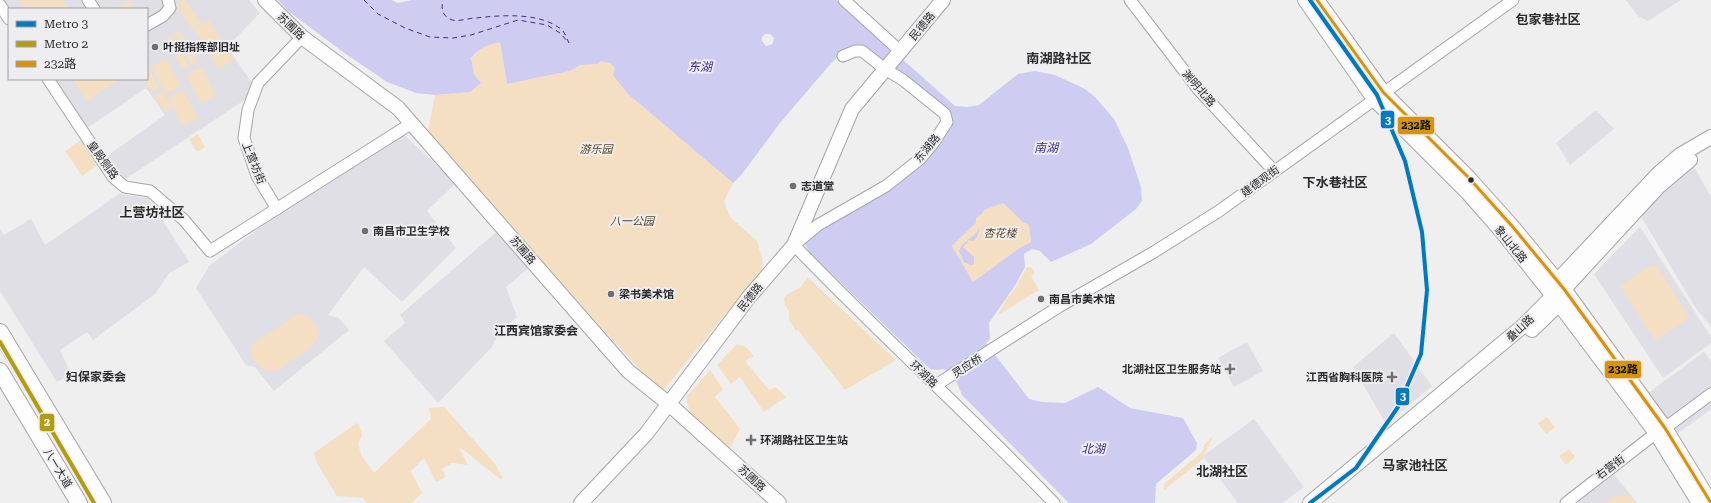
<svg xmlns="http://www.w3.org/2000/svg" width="1711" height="503" font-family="'Roboto Serif','Noto Sans SC',serif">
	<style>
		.built { fill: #dfdfe5 }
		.green { fill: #f4dfc2 }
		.water { fill: #cecdf1; fill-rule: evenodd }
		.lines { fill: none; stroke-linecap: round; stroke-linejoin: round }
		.ferry { stroke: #402b8a; stroke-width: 1; stroke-dasharray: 5 4; stroke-linecap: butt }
		.minor-casing { stroke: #a5a5a6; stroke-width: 13 }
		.major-casing { stroke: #a5a5a6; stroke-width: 16 }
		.highway-casing { stroke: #a5a5a6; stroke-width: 18 }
		.minor { stroke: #fdfdfd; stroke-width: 11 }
		.major { stroke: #fdfdfd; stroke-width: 14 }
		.highway { stroke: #fdfdfd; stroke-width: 16 }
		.bus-1-casing { stroke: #eeeef1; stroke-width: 6 }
		.bus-1 { stroke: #d89306; stroke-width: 3 }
		.metro-1-casing { stroke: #eeeef1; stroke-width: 7 }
		.metro-2-casing { stroke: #eeeef1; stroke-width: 7 }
		.metro-1 { stroke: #0079c3; stroke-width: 4 }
		.metro-2 { stroke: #b49c10; stroke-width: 4 }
		.poi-dot { fill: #6f6f70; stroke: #eeeef1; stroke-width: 1.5 }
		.bus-dot { fill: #2a2a2b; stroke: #eeeef1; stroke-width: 1.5 }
		.labels { text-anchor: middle; stroke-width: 4; stroke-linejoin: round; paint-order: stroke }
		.street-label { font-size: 11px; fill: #2a2a2b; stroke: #eeeef1 }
		.poi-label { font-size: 11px; font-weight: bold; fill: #2a2a2b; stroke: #eeeef1; text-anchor: start }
		.park-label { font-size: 11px; font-style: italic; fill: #5d4522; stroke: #eeeef1 }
		.water-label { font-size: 12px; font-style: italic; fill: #402b8a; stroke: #eeeef1 }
		.neighbourhood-label { font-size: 12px; font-weight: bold; fill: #2a2a2b; stroke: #eeeef1 }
		.quarter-label { font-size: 13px; font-weight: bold; fill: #2a2a2b; stroke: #eeeef1 }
		.line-badge { stroke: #eeeef1; stroke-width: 1.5 }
		.badge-label { font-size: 11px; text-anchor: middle; font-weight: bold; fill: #fff }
		.pale-badge-label { font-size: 11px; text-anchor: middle; font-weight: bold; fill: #111 }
	</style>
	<rect width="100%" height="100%" fill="#efeff0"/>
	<g class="built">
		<polygon points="0,0 249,0 260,13 227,47 252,83 246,99 124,180 107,156 165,115 146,88 87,128 52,79 147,79 147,9 9,9"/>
		<polygon points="1626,0 1681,0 1648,21 1638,16"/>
		<polygon points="1596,110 1614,129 1570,165 1556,143"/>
		<polygon points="402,133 456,183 427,211 456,248 402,302 364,267 328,315 339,318 349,330 274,391 255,367 246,365 196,288 209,266 279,213"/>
		<polygon points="1692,163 1711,197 1711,327 1695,307 1639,213"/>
		<polygon points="119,194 148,198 189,262 169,273 155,294 93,340 87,332 60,350 71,374 57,382 0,291 0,229 4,235 31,219 45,245"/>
		<polygon points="1640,227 1711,337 1711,343 1663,378 1594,274"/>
		<polygon points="500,229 531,266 506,287 517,317 498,335 491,348 438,403 384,341 405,323 400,315"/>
		<polygon points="1394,333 1432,386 1386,424 1353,367"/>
		<polygon points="1247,342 1263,371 1234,387 1218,358"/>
		<polygon points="1704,352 1711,361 1711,409 1669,440 1640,399"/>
		<polygon points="1254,419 1304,487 1282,503 1238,503 1203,456"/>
		<polygon points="1614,474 1637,503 1577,503"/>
	</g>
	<g class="green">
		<polygon points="22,0 63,0 69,9 24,9 19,1"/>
		<polygon points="183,0 185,0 201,23 192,29 176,5"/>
		<polygon points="130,1 134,9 115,9"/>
		<polygon points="209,20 234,60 218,69 194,29"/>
		<polygon points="180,31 188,44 182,48 174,34"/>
		<polygon points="172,35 180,49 174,53 166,39"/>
		<path d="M 500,41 L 507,84 L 570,71 L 580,65 L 598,64 L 601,61 L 611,64 L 615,68 L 628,94 L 733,183 L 724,201 L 730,217 L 757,241 L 763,262 L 761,271 L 661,393 L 427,135 L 435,95 L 470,92 L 474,74 L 471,59 C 479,48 487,45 500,41 Z"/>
		<polygon points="190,48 198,62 191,65 184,52"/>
		<polygon points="182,53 189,66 183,70 175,56"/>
		<polygon points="166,58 181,86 166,94 151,66"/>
		<polygon points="201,67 216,95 201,103 186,75"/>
		<polygon points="149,70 159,87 152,92 144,79 147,79 147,71"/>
		<polygon points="72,79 115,79 117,81 87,101"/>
		<polygon points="183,90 198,118 183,126 168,98"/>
		<polygon points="162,91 172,108 165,113 154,96"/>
		<polygon points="198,134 205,147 197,152 189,139"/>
		<polygon points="86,137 102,162 82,176 65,151"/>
		<polygon points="1003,203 1023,222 1029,225 1031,242 1021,247 973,282 952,246 976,223 976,218 982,214 983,210"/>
		<polygon points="1652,265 1657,267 1688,315 1686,320 1655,340 1620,286"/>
		<polygon points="1027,267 1032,268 1035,273 1031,276 1039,290 998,315 1006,300 1016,287"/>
		<polygon points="808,277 819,288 896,360 845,390 798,330 796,331 789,320 789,311 785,305 784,298 788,294 801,287"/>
		<path d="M 298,314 C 312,316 324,328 315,342 C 311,349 300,355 293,359 C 289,362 283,368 278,370 C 269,372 258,368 254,360 C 251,353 249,349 254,343 Z"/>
		<polygon points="737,344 746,347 754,356 745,361 769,390 776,387 786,397 764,412 740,377 731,384 717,365"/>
		<path d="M 710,370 L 723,389 L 715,397 L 740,429 L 728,452 C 706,434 692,427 686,397 Z"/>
		<path d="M 444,407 L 495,464 L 503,478 L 500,479 L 465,451 L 459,448 L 468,465 L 452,463 L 442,469 L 446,477 L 436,482 L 424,458 L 411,471 L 422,493 L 411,503 L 367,503 L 363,498 L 337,496 L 317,463 L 314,453 L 357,423 C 363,432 364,434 358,443 L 361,455 L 374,473 L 431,419 L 429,408 Z"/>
		<polygon points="1547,417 1555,428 1546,434 1538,423"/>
		<polygon points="1213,436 1203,459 1164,490 1164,484 1202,452 1204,445"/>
		<polygon points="1569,449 1575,457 1566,465 1559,456"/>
		<polygon points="1620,495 1630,497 1636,503 1606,503 1613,497"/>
	</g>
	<g class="water">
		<path d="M 278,0 L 391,0 L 398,3 L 412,0 L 836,0 L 955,106 L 968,107 L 979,105 L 1018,74 L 1035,71 L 1055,75 L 1085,89 L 1095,97 L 1114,119 L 1128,148 L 1141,187 L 1142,201 L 1136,209 L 1091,244 L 1051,262 L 1040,251 L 1032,249 L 1024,254 L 1025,267 L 1016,284 L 989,323 L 990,339 L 986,343 L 1029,399 L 1042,402 L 1065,403 L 1098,387 L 1130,408 L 1183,418 L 1197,443 L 1196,450 L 1156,484 L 1155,503 L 1069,503 L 962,395 L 957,383 L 944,369 L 937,370 L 930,369 L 809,252 L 805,244 L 813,232 L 922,161 L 945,114 L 873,52 L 856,45 L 846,48 L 827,68 L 780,123 L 742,174 L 733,183 L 628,94 L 613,75 L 615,68 L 611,64 L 601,61 L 598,64 L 580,65 L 570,71 L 507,84 L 500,42 C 487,45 479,48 471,58 L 474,74 L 481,83 L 470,92 L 435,95 L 416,93 L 387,82 L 343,52 L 288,11 ZM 765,34 L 770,34 L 774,38 L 773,43 L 770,45 L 766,46 L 762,41 L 762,37 ZM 1003,203 L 1023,222 L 1029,225 L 1031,242 L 1021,247 L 973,282 L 952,246 L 976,223 L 976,218 L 982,214 L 984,210 Z"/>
		<path d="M 980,227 C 978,231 979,237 973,241 L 969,240 L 963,247 L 974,257 L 974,264 L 971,265 L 964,262 L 959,251 L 962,245 L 976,233 Z"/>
	</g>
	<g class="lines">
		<path class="ferry" d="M 364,0 L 378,14 L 405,28 L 430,37 L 453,38 L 471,35 L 518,20 L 547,25 L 560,33 L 569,43 C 567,39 565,33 562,30 C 541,12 502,15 476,18 C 468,18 459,22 452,20 C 442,16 441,9 443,0"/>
		<defs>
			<g id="minor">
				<polyline points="88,0 94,9"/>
				<polyline points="844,0 900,51"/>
				<polyline points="1130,0 1198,89 1274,171"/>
				<polyline points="0,5 9,19"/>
				<polyline points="147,25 163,16 170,8 168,0"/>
				<path d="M 843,56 L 855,51 L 862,51 L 885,69 L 903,80 L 939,109 L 945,114 L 947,122 L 934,142 L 920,159 L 886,186 L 818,225 L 794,245 C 878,333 970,415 1054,503"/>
				<polyline points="48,79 113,177 125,187 150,191 184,220 210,251 412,123"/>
				<polyline points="277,209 257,176 244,138 248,110 258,83 302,37"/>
				<polyline points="936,385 1060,306 1154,252 1219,211 1513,0"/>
				<polyline points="1665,428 1711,394"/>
				<polyline points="1566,503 1656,433"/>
			</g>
			<g id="major">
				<polyline points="265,0 302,37 398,108 628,371 669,404 779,503"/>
				<polyline points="1305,0 1374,99 1467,192 1503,233 1553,296 1656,433 1699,503"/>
				<polyline points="1317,0 1383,92 1469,178 1512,226 1564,289 1665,428 1711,503"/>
				<polyline points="1532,330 1559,304 1564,289 1658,187 1690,160"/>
				<polyline points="581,503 646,434 749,297 794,245 852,109 943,0"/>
				<polyline points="1310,503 1522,327 1553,296 1557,281 1659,173 1680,155 1711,137"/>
			</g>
			<g id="highway">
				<polyline points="0,332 103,503"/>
				<polyline points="0,371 79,503"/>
			</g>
		</defs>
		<use href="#minor" class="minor-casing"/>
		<use href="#major" class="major-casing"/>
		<use href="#highway" class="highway-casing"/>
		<use href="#minor" class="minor"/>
		<use href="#major" class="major"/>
		<use href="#highway" class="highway"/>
		<defs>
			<polyline id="bus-1" points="1317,0 1383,92 1469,178 1512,226 1564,289 1665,428 1711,503"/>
		</defs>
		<use href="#bus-1" class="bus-1-casing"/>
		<use href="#bus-1" class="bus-1"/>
		<defs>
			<polyline id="metro-1" points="1310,0 1377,95 1405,161 1422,232 1427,290 1421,354 1398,407 1356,468 1310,503"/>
			<polyline id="metro-2" points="0,342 94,503"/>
		</defs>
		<use href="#metro-1" class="metro-1-casing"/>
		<use href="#metro-2" class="metro-2-casing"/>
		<use href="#metro-1" class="metro-1"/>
		<use href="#metro-2" class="metro-2"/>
	</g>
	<g class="poi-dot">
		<circle cx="155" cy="47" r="4"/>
		<circle cx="793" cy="186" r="4"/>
		<circle cx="365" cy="231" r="4"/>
		<circle cx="611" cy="294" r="4"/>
		<circle cx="1041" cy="299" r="4"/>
		<path d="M1228 363h4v4h4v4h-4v4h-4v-4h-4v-4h4z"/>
		<path d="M1390 371h4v4h4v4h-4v4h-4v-4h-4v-4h4z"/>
		<path d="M749 434h4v4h4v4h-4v4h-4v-4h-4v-4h4z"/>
	</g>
	<circle class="bus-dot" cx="1471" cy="180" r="3.5"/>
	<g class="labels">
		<g class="street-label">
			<text transform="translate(291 26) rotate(44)" y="4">苏圃路</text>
			<text transform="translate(922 26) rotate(-50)" y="4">民德路</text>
			<text transform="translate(1199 88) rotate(49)" y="4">渊明北路</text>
			<text transform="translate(927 148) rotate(-50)" y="4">东湖路</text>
			<text transform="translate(103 160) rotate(54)" y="4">皇殿侧路</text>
			<text transform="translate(254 163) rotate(68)" y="4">上营坊街</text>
			<text transform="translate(1260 181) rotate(-36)" y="4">建德观街</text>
			<text transform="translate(1511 244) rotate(51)" y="4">象山北路</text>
			<text transform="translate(523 250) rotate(49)" y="4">苏圃路</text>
			<text transform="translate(750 297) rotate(-51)" y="4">民德路</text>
			<text transform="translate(1520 328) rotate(-43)" y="4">叠山路</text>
			<text transform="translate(967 366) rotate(-33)" y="4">灵应桥</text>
			<text transform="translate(924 374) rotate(44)" y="4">环湖路</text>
			<text transform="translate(1610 467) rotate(-37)" y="4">右营街</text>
			<text transform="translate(58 468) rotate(59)" y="4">八一大道</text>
			<text transform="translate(752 478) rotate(43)" y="4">苏圃路</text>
		</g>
		<g class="poi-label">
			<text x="163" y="51">叶挺指挥部旧址</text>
			<text x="801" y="190">志道堂</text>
			<text x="373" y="235">南昌市卫生学校</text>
			<text x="619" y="298">梁书美术馆</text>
			<text x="1049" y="303">南昌市美术馆</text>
			<text x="1221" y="373" text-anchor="end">北湖社区卫生服务站</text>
			<text x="1383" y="381" text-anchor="end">江西省胸科医院</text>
			<text x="760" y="444">环湖路社区卫生站</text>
		</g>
		<g class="park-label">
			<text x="596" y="153">游乐园</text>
			<text x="632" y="225">八一公园</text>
			<text x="1000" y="237">杏花楼</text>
		</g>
		<g class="water-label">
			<text x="700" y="71">东湖</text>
			<text x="1046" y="152">南湖</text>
			<text x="1093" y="453">北湖</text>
		</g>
		<g class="neighbourhood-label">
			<text x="536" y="335">江西宾馆家委会</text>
			<text x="96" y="381">妇保家委会</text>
		</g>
		<g class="quarter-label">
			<text x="1548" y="24">包家巷社区</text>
			<text x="1059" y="63">南湖路社区</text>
			<text x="1335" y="187">下水巷社区</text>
			<text x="152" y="217">上营坊社区</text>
			<text x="1415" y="470">马家池社区</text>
			<text x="1222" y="476">北湖社区</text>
		</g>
	</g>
	<g class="line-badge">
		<rect x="1380" y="110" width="15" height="19" rx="4" fill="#0079c3"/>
		<rect x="1397" y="116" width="38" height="19" rx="4" fill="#d89306"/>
		<rect x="1604" y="360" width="38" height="19" rx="4" fill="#d89306"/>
		<rect x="1395" y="387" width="15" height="19" rx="4" fill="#0079c3"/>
		<rect x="39" y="413" width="16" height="19" rx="4" fill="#b49c10"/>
	</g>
	<g class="badge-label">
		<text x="1388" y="124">3</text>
		<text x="1403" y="400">3</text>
		<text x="47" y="426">2</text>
	</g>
	<g class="pale-badge-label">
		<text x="1416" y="129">232路</text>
		<text x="1623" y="373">232路</text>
	</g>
	<rect x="8" y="8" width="140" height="72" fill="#eeeef1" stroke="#a0a0a2"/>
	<rect x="16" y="21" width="20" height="6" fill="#0079c3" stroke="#a0a0a2"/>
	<text x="44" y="28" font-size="12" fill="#2a2a2b">Metro 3</text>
	<rect x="16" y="41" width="20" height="6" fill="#b49c10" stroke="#a0a0a2"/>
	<text x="44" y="48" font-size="12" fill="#2a2a2b">Metro 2</text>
	<rect x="16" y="61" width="20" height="6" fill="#d89306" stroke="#a0a0a2"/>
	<text x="44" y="68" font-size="12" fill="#2a2a2b">232路</text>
</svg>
